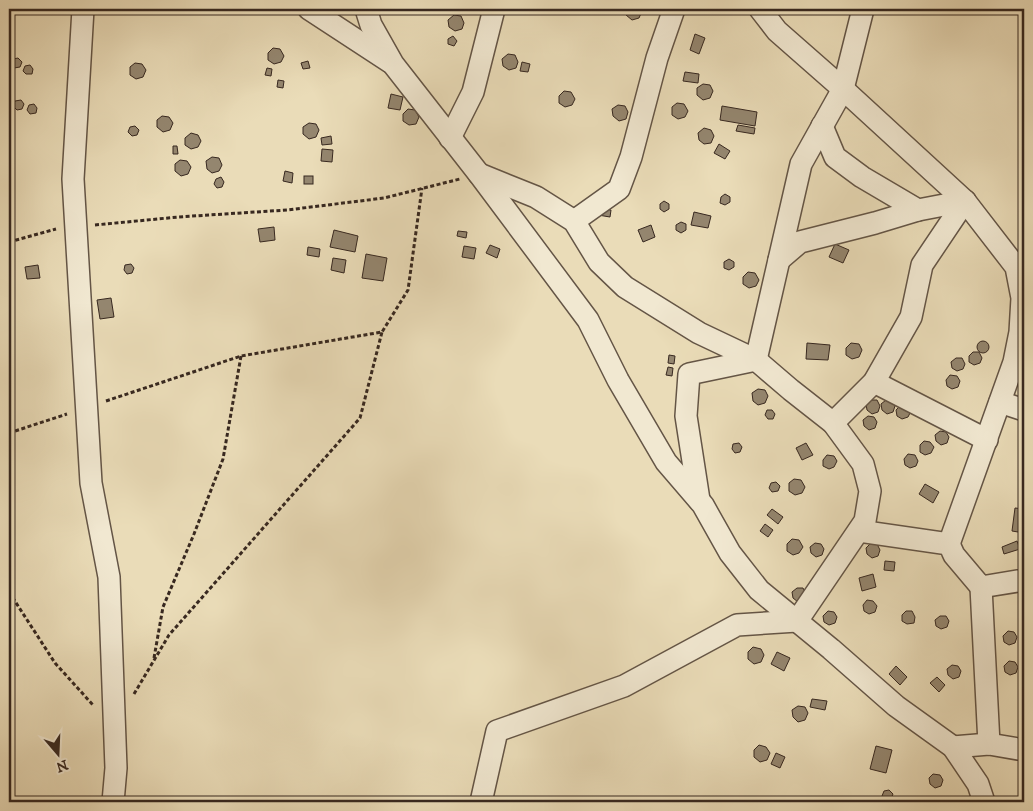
<svg xmlns="http://www.w3.org/2000/svg" width="1033" height="811" font-family="'IM FELL DW Pica',serif">
	<style>
		.building { fill: #94866f; stroke: #372820 }
		.lines { fill: none; stroke-linecap: round; stroke-linejoin: round }
		.street-casing { stroke: #645546; stroke-width: 24 }
		.path { stroke: #372820; stroke-width: 3; stroke-dasharray: 4 2.5; stroke-linecap: butt }
		.street { stroke: #f1e8d1; stroke-width: 21 }
	</style>
	<rect width="100%" height="100%" fill="#eadcb8"/>
	<filter id="stains"><feTurbulence type="fractalNoise" baseFrequency=".004" numOctaves="4"/><feColorMatrix values="0 0 0 0 .2 0 0 0 0 .09 0 0 0 0 .02 0 0 0 .5 -.17"/></filter>
	<radialGradient id="worn" r=".72"><stop offset=".6" stop-color="#630" stop-opacity="0"/><stop offset="1" stop-color="#630" stop-opacity=".3"/></radialGradient>
	<g class="building">
		<polygon points="626,9 641,9 642,11 639,18 632,20 626,15"/>
		<polygon points="454,15 461,16 464,23 462,29 455,31 449,27 448,20"/>
		<polygon points="695,34 705,38 699,54 690,50"/>
		<polygon points="453,36 457,41 454,46 448,44 448,39"/>
		<polygon points="273,48 280,49 284,56 281,62 274,64 268,60 268,53"/>
		<polygon points="508,54 515,55 518,62 516,68 509,70 503,66 502,59"/>
		<polygon points="18,58 22,62 20,67 14,68 11,64 13,59"/>
		<polygon points="308,61 310,68 303,69 301,63"/>
		<polygon points="522,62 530,64 528,72 520,71"/>
		<polygon points="135,63 142,64 146,70 143,77 136,79 130,75 130,67"/>
		<polygon points="30,65 33,69 32,74 26,74 23,71 25,66"/>
		<polygon points="267,68 272,69 271,76 265,75"/>
		<polygon points="9,69 11,69 14,73 12,78 9,78"/>
		<polygon points="685,72 699,74 698,83 683,81"/>
		<polygon points="278,80 284,81 283,88 277,87"/>
		<polygon points="703,84 710,85 713,91 710,98 703,100 697,95 697,88"/>
		<polygon points="564,91 571,92 575,99 572,105 565,107 559,103 559,96"/>
		<polygon points="391,94 403,97 400,110 388,108"/>
		<polygon points="21,100 24,104 22,109 17,110 13,106 15,101"/>
		<polygon points="677,103 684,104 688,111 685,117 678,119 672,115 672,107"/>
		<polygon points="34,104 37,108 36,113 30,114 27,110 29,105"/>
		<polygon points="618,105 625,106 628,112 626,119 619,121 613,116 612,109"/>
		<polygon points="722,106 757,112 755,126 720,120"/>
		<polygon points="408,109 415,110 419,117 416,124 409,125 403,121 403,114"/>
		<polygon points="162,116 169,117 173,123 170,130 163,132 157,127 157,120"/>
		<polygon points="309,123 316,124 319,130 316,137 309,139 303,134 303,127"/>
		<polygon points="738,125 755,128 754,134 736,131"/>
		<polygon points="135,126 139,130 137,135 132,136 128,132 130,127"/>
		<polygon points="704,128 711,130 714,136 711,143 704,144 699,140 698,133"/>
		<polygon points="191,133 198,135 201,141 198,147 191,149 185,145 185,138"/>
		<polygon points="331,136 332,144 322,145 321,138"/>
		<polygon points="719,144 730,151 725,159 714,153"/>
		<polygon points="173,146 177,146 178,154 173,154"/>
		<polygon points="322,149 333,150 332,162 321,161"/>
		<polygon points="212,157 219,158 222,165 219,171 212,173 207,169 206,161"/>
		<polygon points="180,160 187,161 191,167 188,174 181,176 175,171 175,164"/>
		<polygon points="285,171 293,173 292,183 283,181"/>
		<rect x="304" y="176" width="9" height="8"/>
		<polygon points="221,177 224,182 222,187 217,188 214,184 216,179"/>
		<polygon points="725,194 730,197 730,202 725,205 720,203 721,197"/>
		<polygon points="664,201 669,204 669,209 664,212 660,209 660,204"/>
		<polygon points="599,208 611,210 610,217 598,215"/>
		<polygon points="694,212 711,216 708,228 691,225"/>
		<polygon points="681,222 686,224 686,230 681,233 676,230 676,225"/>
		<polygon points="651,225 655,237 643,242 638,230"/>
		<polygon points="274,227 275,240 260,242 258,229"/>
		<polygon points="334,230 358,236 355,252 330,247"/>
		<polygon points="458,231 467,232 466,238 457,236"/>
		<polygon points="835,244 849,250 843,263 829,257"/>
		<polygon points="490,245 500,249 497,258 486,253"/>
		<polygon points="464,246 476,248 474,259 462,257"/>
		<polygon points="308,247 320,249 319,257 307,255"/>
		<polygon points="366,254 387,258 383,281 362,278"/>
		<polygon points="333,258 346,260 344,273 331,270"/>
		<polygon points="729,259 734,262 734,267 729,270 724,268 724,262"/>
		<polygon points="131,264 134,268 132,273 127,274 124,270 125,265"/>
		<polygon points="38,265 40,278 27,279 25,267"/>
		<polygon points="748,272 755,273 759,280 756,286 749,288 743,284 743,277"/>
		<polygon points="111,298 114,317 100,319 97,300"/>
		<circle cx="983" cy="347" r="6"/>
		<polygon points="807,343 830,345 828,360 806,359"/>
		<polygon points="851,343 859,344 862,350 859,357 852,359 846,355 846,348"/>
		<polygon points="973,352 979,352 982,358 980,363 974,365 969,362 969,356"/>
		<polygon points="669,355 675,356 674,364 668,363"/>
		<polygon points="956,358 962,358 965,364 963,369 957,371 952,368 951,362"/>
		<polygon points="668,367 673,368 672,376 666,375"/>
		<polygon points="950,375 957,376 960,381 958,387 952,389 947,386 946,380"/>
		<polygon points="758,389 765,390 768,396 765,403 758,405 753,401 752,393"/>
		<polygon points="870,400 877,400 880,406 878,412 872,414 867,410 866,404"/>
		<polygon points="886,400 892,400 895,406 893,412 887,414 882,410 881,404"/>
		<polygon points="901,405 911,411 908,417 902,419 897,416 896,410"/>
		<polygon points="767,410 772,410 775,414 773,419 768,419 765,415"/>
		<polygon points="868,416 874,417 877,422 875,428 869,430 864,426 863,420"/>
		<polygon points="940,431 946,432 949,437 947,443 941,445 936,441 935,435"/>
		<polygon points="924,441 930,442 934,447 931,453 925,455 920,452 920,445"/>
		<polygon points="739,443 742,447 740,452 735,453 732,449 733,444"/>
		<polygon points="806,443 813,455 802,460 796,448"/>
		<polygon points="908,454 915,455 918,461 916,466 910,468 905,465 904,459"/>
		<polygon points="827,455 834,456 837,461 834,467 829,469 823,466 823,460"/>
		<polygon points="794,479 801,480 805,487 802,493 795,495 789,491 789,483"/>
		<polygon points="776,482 780,486 778,491 772,492 769,488 771,483"/>
		<polygon points="925,484 939,492 933,503 919,494"/>
		<polygon points="1015,508 1024,509 1024,533 1012,531"/>
		<polygon points="772,509 783,517 778,524 767,515"/>
		<polygon points="765,524 773,530 768,537 760,531"/>
		<polygon points="792,539 799,540 803,547 799,553 793,555 787,551 787,544"/>
		<polygon points="1017,541 1020,549 1004,554 1002,547"/>
		<polygon points="815,543 821,544 824,549 822,555 816,557 811,553 810,547"/>
		<polygon points="871,543 877,544 880,550 878,556 872,558 867,554 866,548"/>
		<polygon points="885,561 895,562 894,571 884,570"/>
		<polygon points="873,574 876,587 862,591 859,578"/>
		<polygon points="797,588 803,588 806,594 798,602 793,598 792,592"/>
		<polygon points="867,600 873,601 877,606 875,612 869,614 864,611 863,605"/>
		<polygon points="828,611 834,612 837,617 835,623 829,625 824,622 823,616"/>
		<polygon points="906,611 912,611 915,617 914,623 907,624 902,621 902,615"/>
		<polygon points="940,616 946,616 949,621 947,627 941,629 936,626 935,620"/>
		<polygon points="1008,631 1014,632 1017,637 1015,643 1009,645 1004,642 1003,636"/>
		<polygon points="753,647 761,649 764,655 761,662 754,664 748,659 748,652"/>
		<polygon points="777,652 790,658 784,671 771,664"/>
		<polygon points="1009,661 1015,662 1018,667 1016,673 1010,675 1005,672 1004,666"/>
		<polygon points="952,665 958,666 961,671 959,677 953,679 948,675 947,669"/>
		<polygon points="896,666 907,677 900,685 889,674"/>
		<polygon points="937,677 945,685 939,692 930,683"/>
		<polygon points="812,699 827,701 825,710 810,707"/>
		<polygon points="798,706 805,707 808,713 805,720 798,722 793,717 792,710"/>
		<polygon points="759,745 766,747 770,753 767,760 760,762 754,757 754,750"/>
		<polygon points="876,746 892,750 886,773 870,769"/>
		<polygon points="776,753 785,757 780,768 771,764"/>
		<polygon points="933,774 940,775 943,780 941,786 935,788 930,784 929,778"/>
		<polygon points="889,790 893,794 891,799 885,800 882,796 884,791"/>
	</g>
	<g class="lines">
		<defs>
			<g id="street">
				<polyline points="83,9 73,179 91,483 109,577 116,768 113,802"/>
				<polyline points="309,9 390,62"/>
				<polyline points="366,9 371,25 393,64 479,174 588,320 618,380 666,462 703,505 730,553 759,590 831,649 896,706 953,747 978,784 984,802"/>
				<polyline points="760,9 777,31 843,89 965,201 1016,267 1022,298 1020,332 1014,362 949,544"/>
				<polyline points="822,126 835,157 862,177 918,210 965,201"/>
				<polyline points="450,138 473,92 494,9"/>
				<polyline points="479,174 536,197 574,221 599,262 625,287 699,333 756,360 791,390 833,423 863,464 870,491 865,521 797,621 737,625 624,686 497,731 481,802"/>
				<polyline points="574,221 619,189 631,157 657,58 674,9"/>
				<polyline points="779,260 800,242 875,223 918,210"/>
				<polyline points="874,382 987,440"/>
				<polyline points="1000,402 1024,410"/>
				<polyline points="833,423 874,382 911,317 922,265 965,201"/>
				<polyline points="699,500 686,416 689,374 756,360 801,164 843,89 863,9"/>
				<polyline points="859,531 949,544 954,555 981,587 1024,580"/>
				<polyline points="981,587 989,744"/>
				<polyline points="953,747 989,744 1024,750"/>
			</g>
		</defs>
		<use href="#street" class="street-casing"/>
		<g class="path">
			<polyline points="95,225 178,217 287,210 384,198 460,179"/>
			<polyline points="9,242 56,229"/>
			<polyline points="106,401 241,356 382,332 408,290 422,188"/>
			<polyline points="9,433 67,414"/>
			<polyline points="9,592 55,663 93,705"/>
			<polyline points="154,658 163,607 194,534 223,459 241,356"/>
			<polyline points="134,694 169,635 360,418 382,332"/>
		</g>
		<use href="#street" class="street"/>
	</g>
	<rect width="1033" height="811" fill="none" stroke="#eadcb8" stroke-width="30"/>
	<rect x="10" y="10" width="1013" height="791" fill="none" stroke="#372820" stroke-width="2.5"/>
	<rect x="15" y="15" width="1003" height="781" fill="none" stroke="#372820"/>
	<g transform="translate(58 754) rotate(161)" stroke="#f1e8d1" stroke-width="4" paint-order="stroke">
	<path d="M0-4L9 19L0 12L-9 19Z" fill="#372820"/>
	<text y="-8" font-size="14" font-weight="bold" text-anchor="middle" fill="#372820">N</text>
	</g>
	<rect width="100%" height="100%" filter="url(#stains)"/>
	<rect width="100%" height="100%" fill="url(#worn)"/>
</svg>
